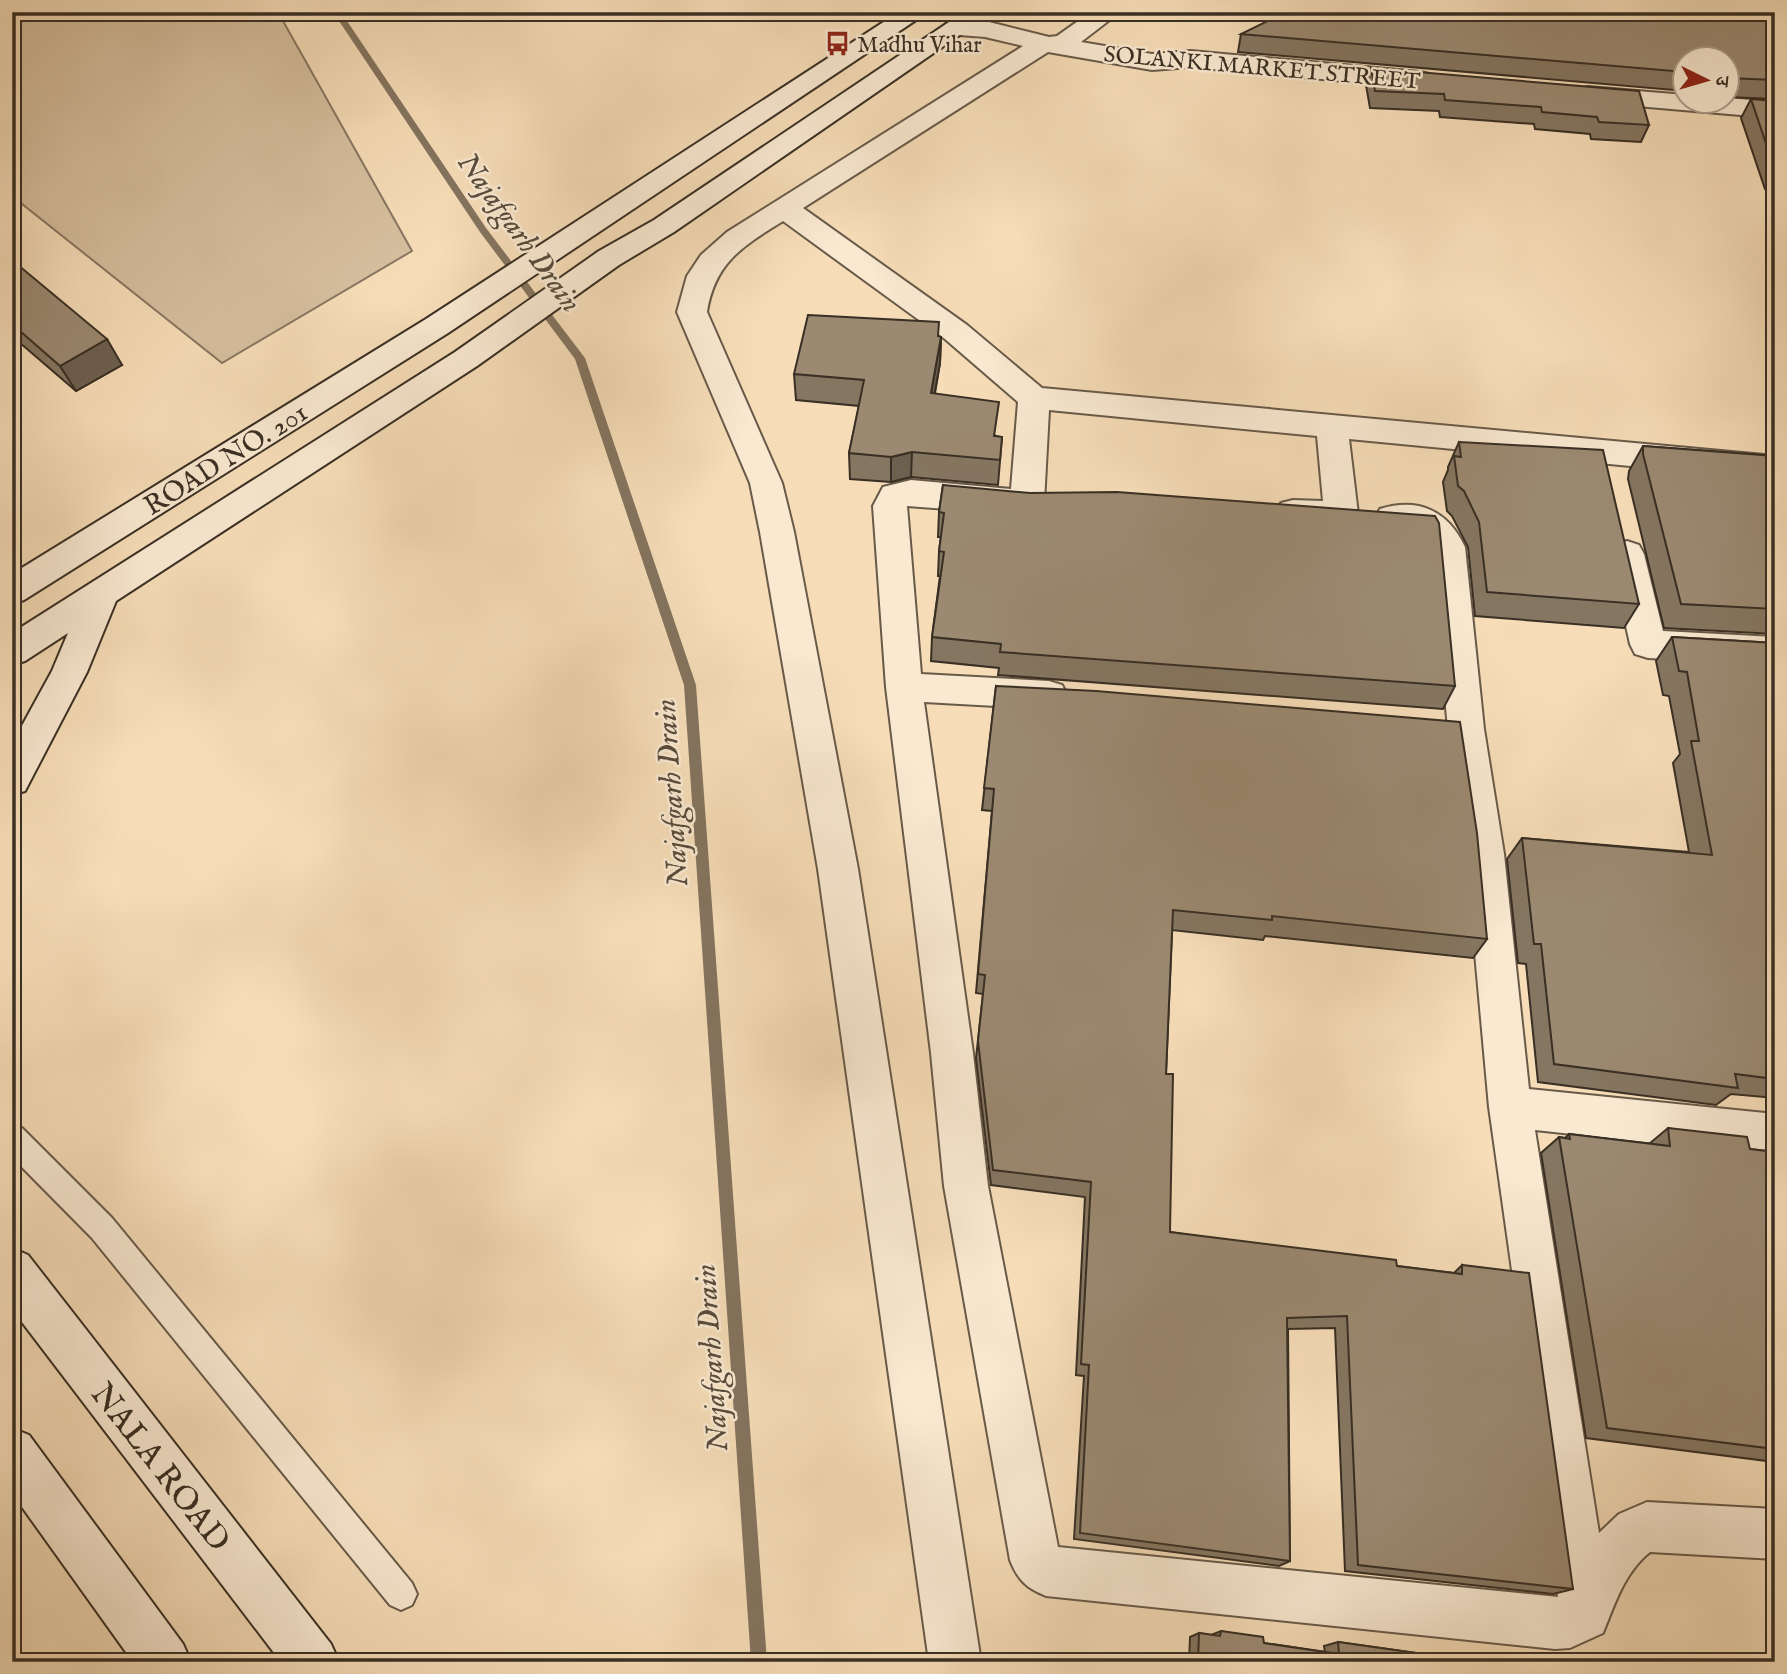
<svg xmlns="http://www.w3.org/2000/svg" width="1787" height="1674" font-family="'IM FELL English','Noto Serif Devanagari',serif">
	<style>
		.green { fill: #d6bf9f; stroke: #887762; stroke-width: 2 }
		.lines { fill: none; stroke-linecap: round; stroke-linejoin: round }
		.stream { fill: #84745f; fill-rule: evenodd }
		.service-casing { stroke: #685a49; stroke-width: 4 }
		.minor-casing { stroke: #685a49; stroke-width: 4 }
		.secondary-casing { stroke: #392f24; stroke-width: 4 }
		.service { fill: #f9e9d1; fill-rule: evenodd }
		.minor { fill: #f9e9d1; fill-rule: evenodd }
		.secondary { fill: #f9e9d1; fill-rule: evenodd }
		.wall { fill: #857661; stroke: #392f24; stroke-width: 2 }
		.shaded-wall { fill: #6c604f; stroke: #392f24; stroke-width: 2 }
		.building { fill: #9b8971; stroke: #392f24; stroke-width: 2 }
		.labels { text-anchor: middle; stroke-width: 5; stroke-linejoin: round; paint-order: stroke }
		.far-poi-label { font-size: 23px; fill: #392f24; stroke: #f9e9d1; text-anchor: start }
		.far-street-label { font-size: 23px; fill: #392f24; stroke: #f9e9d1 }
		.street-label { font-size: 28px; fill: #392f24; stroke: #f9e9d1 }
		.water-label { font-size: 30px; font-style: italic; fill: #584c3c; stroke: #f9e9d1 }
		.near-street-label { font-size: 33px; fill: #392f24; stroke: #f9e9d1 }
	</style>
	<rect width="100%" height="100%" fill="#f6ddb8"/>
	<filter id="stains"><feTurbulence type="fractalNoise" baseFrequency=".00286" numOctaves="4"/><feColorMatrix values="0 0 0 0 .2 0 0 0 0 .09 0 0 0 0 .02 0 0 0 .5 -.17"/></filter>
	<radialGradient id="worn" r=".72"><stop offset=".6" stop-color="#630" stop-opacity="0"/><stop offset="1" stop-color="#630" stop-opacity=".3"/></radialGradient>
	<polygon class="green" points="12,12 278,12 412,251 222,363 12,196"/>
	<g class="lines">
		<polygon class="stream" points="333,12 341,12 486,228 585,358 696,685 767,1662 751,1662 684,685 575,359 480,232"/>
		<defs>
			<polygon id="service" points="12,1124 22,1128 112,1218 412,1583 417,1594 412,1605 401,1610 390,1605 92,1238 12,1157"/>
			<g id="minor">
				<path d="M 1091,12 L 1120,12 L 1081,42 L 1152,54 L 1191,51 L 1420,72 L 1429,74 L 1433,80 L 1429,86 L 1420,88 L 1191,67 L 1152,70 L 1048,52 L 803,208 L 967,325 L 1042,388 L 1775,456 L 1775,480 L 1349,439 L 1358,514 L 1353,523 C 1332,529 1302,527 1281,521 L 1276,512 L 1281,503 L 1293,500 L 1323,501 L 1317,436 L 1049,410 L 1044,503 L 1039,512 L 1027,515 L 907,506 L 921,674 L 1049,681 L 1062,685 L 1067,695 L 1062,705 L 1049,709 L 924,702 L 973,1053 L 988,1186 L 1058,1547 L 1558,1597 L 1489,1107 L 1466,854 L 1448,729 L 1431,547 L 1421,533 L 1380,527 L 1375,518 L 1380,509 C 1419,497 1448,511 1465,547 L 1484,729 L 1504,854 L 1529,1089 L 1775,1114 L 1775,1156 L 1535,1130 L 1599,1533 L 1619,1514 L 1647,1502 L 1775,1509 L 1775,1559 L 1650,1552 C 1624,1573 1615,1604 1603,1633 L 1570,1648 L 1555,1649 L 1046,1596 C 1026,1588 1018,1580 1010,1560 L 944,1186 L 931,1053 L 886,687 L 873,506 L 883,487 L 911,480 L 1011,489 L 1018,402 L 945,339 L 783,221 C 743,246 715,262 707,312 L 782,483 L 794,532 L 858,869 L 981,1662 L 929,1662 L 818,869 L 760,532 L 750,483 L 677,312 L 687,276 L 701,255 L 727,232 L 1023,46 L 985,37 L 946,34 L 942,29 L 946,24 L 985,21 L 1049,37 L 1057,36 Z"/>
				<polygon points="1588,87 1686,95 1686,102 1728,102 1728,98 1775,102 1775,118 1579,101 1575,95 1579,89"/>
				<polygon points="1627,541 1639,545 1644,554 1663,631 1775,637 1775,665 1648,658 1635,654 1630,644 1610,554 1615,545"/>
			</g>
			<g id="secondary">
				<polygon points="899,12 928,12 448,333 24,600 12,604 12,574 426,319"/>
				<polygon points="964,12 993,12 674,232 619,265 477,366 116,601 87,672 25,791 12,795 12,744 52,671 68,633 25,661 12,665 12,633 455,352 599,251 654,220"/>
				<polygon points="12,1248 28,1255 331,1644 339,1662 281,1662 12,1309"/>
				<polygon points="12,1428 29,1435 183,1644 191,1662 133,1662 12,1493"/>
			</g>
		</defs>
		<use href="#service" class="service-casing"/>
		<use href="#minor" class="minor-casing"/>
		<use href="#secondary" class="secondary-casing"/>
		<use href="#service" class="service"/>
		<use href="#minor" class="minor"/>
		<use href="#secondary" class="secondary"/>
	</g>
	<g class="wall">
		<polygon points="1775,12 1775,99 1727,97 1727,60 1685,60 1685,91 1238,52 1241,34"/>
		<polygon points="1371,68 1649,125 1641,142 1591,139 1590,134 1535,129 1534,124 1440,117 1439,111 1370,108 1366,85"/>
		<polygon points="1751,99 1775,101 1775,190 1765,189 1741,118"/>
		<polygon points="12,260 122,365 76,391 12,336"/>
		<polygon points="938,337 941,337 940,363 935,393 996,436 1002,437 998,485 911,477 891,482 850,479 849,453 859,406 796,400 794,374"/>
		<polygon points="1459,442 1639,604 1624,628 1475,616 1468,547 1452,516 1447,511 1443,482 1448,470 1448,467"/>
		<polygon points="1643,446 1775,456 1775,634 1664,628 1628,479 1629,471"/>
		<polygon points="943,485 1455,686 1443,709 998,675 999,668 931,661 932,637 940,576 938,576 939,551 941,537 938,537 939,512"/>
		<polygon points="1672,637 1775,643 1775,1098 1731,1094 1716,1105 1538,1082 1526,964 1518,963 1507,859 1522,838 1689,852 1673,763 1680,754 1669,696 1663,695 1656,661"/>
		<polygon points="996,686 1487,939 1473,958 1265,936 1263,940 1172,930 1166,1074 1170,1232 1397,1266 1454,1273 1462,1265 1573,1589 1553,1594 1345,1571 1335,1328 1288,1329 1290,1561 1279,1566 1074,1539 1084,1376 1076,1375 1085,1197 991,1185 976,1058 983,994 976,993 992,811 982,810"/>
		<polygon points="1668,1128 1750,1149 1775,1152 1775,1462 1586,1438 1541,1153 1559,1137 1565,1138 1569,1134 1649,1144"/>
		<polygon points="1221,1631 1264,1643 1325,1652 1324,1646 1338,1642 1473,1661 1490,1658 1517,1662 1189,1662 1190,1637 1199,1633 1211,1635"/>
	</g>
	<g class="shaded-wall">
		<polygon points="941,337 940,363 930,419 931,393"/>
		<polygon points="107,339 122,365 76,391 60,366"/>
		<polygon points="912,452 911,477 891,482 891,457"/>
	</g>
	<g class="building">
		<polygon points="1286,12 1775,12 1775,80 1727,78 1727,60 1685,60 1685,72 1241,34"/>
		<polygon points="1371,68 1639,91 1649,125 1599,122 1597,117 1542,112 1541,107 1445,100 1444,94 1375,91"/>
		<polygon points="1751,99 1775,101 1775,170"/>
		<polygon points="12,260 107,339 60,366 12,324"/>
		<polygon points="808,315 939,322 938,336 941,337 931,393 999,402 994,436 1002,437 1000,460 912,452 891,457 849,453 864,380 794,374"/>
		<polygon points="1459,442 1603,450 1639,604 1487,592 1479,522 1464,491 1458,486 1454,456 1461,457"/>
		<polygon points="1643,446 1775,456 1775,609 1681,604 1643,454"/>
		<polygon points="943,485 1030,493 1117,492 1435,516 1439,523 1455,686 1000,652 1001,644 932,637 944,552 939,551 944,513 939,512"/>
		<polygon points="1672,637 1775,643 1775,1079 1735,1074 1738,1088 1554,1064 1541,944 1534,944 1522,838 1712,855 1691,741 1699,741 1687,672 1679,671"/>
		<polygon points="996,686 1096,691 1460,722 1477,833 1487,939 1272,916 1272,920 1173,910 1166,1074 1173,1074 1170,1232 1396,1260 1397,1266 1462,1274 1462,1265 1529,1273 1573,1589 1358,1565 1347,1316 1287,1318 1290,1561 1080,1533 1089,1365 1081,1364 1091,1182 993,1170 978,1041 985,975 978,974 994,789 984,788"/>
		<polygon points="1668,1128 1747,1137 1750,1149 1775,1152 1775,1449 1607,1428 1559,1137 1570,1139 1569,1134 1670,1146"/>
		<polygon points="1221,1631 1263,1637 1264,1643 1339,1654 1338,1642 1480,1662 1198,1662 1199,1633 1220,1636"/>
		<polygon points="1490,1658 1517,1662 1491,1662"/>
	</g>
	<defs>
		<symbol id="bus-bare" viewBox="-9 -9 18 18"><path d="M-5-6H5V4H4V6H2V4H-2V6H-4V4H-5ZM-3.5-4V0h7V-4ZM-3.5 1.2v1.5H-2V1.2ZM2 1.2v1.5H3.5V1.2Z" fill="#8f2418" stroke="#f9e9d1" stroke-width="2.5" paint-order="stroke"/></symbol>
	</defs>
	<g fill-rule="evenodd">
		<use href="#bus-bare" x="820" y="26" width="35" height="35"/>
	</g>
	<g class="labels">
		<g class="far-poi-label">
			<text x="857" y="52">Madhu Vihar</text>
		</g>
		<g class="far-street-label">
			<text transform="translate(1262 67) rotate(5)" y="8">SOLANKI MARKET STREET</text>
		</g>
		<g class="street-label">
			<text transform="translate(225 458) rotate(-32)" y="10">ROAD NO. 201</text>
		</g>
		<g class="water-label">
			<text transform="translate(520 232) rotate(54)" y="10">Najafgarh Drain</text>
			<text transform="translate(671 793) rotate(-94)" y="10">Najafgarh Drain</text>
			<text transform="translate(711 1358) rotate(-94)" y="10">Najafgarh Drain</text>
		</g>
		<g class="near-street-label">
			<text transform="translate(162 1466) rotate(52)" y="12">NALA ROAD</text>
		</g>
	</g>
	<rect width="1787" height="1674" fill="none" stroke="#f6ddb8" stroke-width="42"/>
	<rect x="14" y="14" width="1759" height="1646" fill="none" stroke="#392f24" stroke-width="3.5"/>
	<rect x="21" y="21" width="1745" height="1632" fill="none" stroke="#392f24" stroke-width="2"/>
	<g transform="translate(1706 80) rotate(95)"><circle r="33" fill="#f9e9d1" stroke="#ac9f8c" stroke-width="2"/>
	<path d="M0-5L12 26L0 18L-12 26Z" fill="#8f2418"/>
	<text y="-10" font-size="19" font-weight="bold" text-anchor="middle" fill="#392f24">उ</text>
	</g>
	<rect width="100%" height="100%" filter="url(#stains)"/>
	<rect width="100%" height="100%" fill="url(#worn)"/>
</svg>
